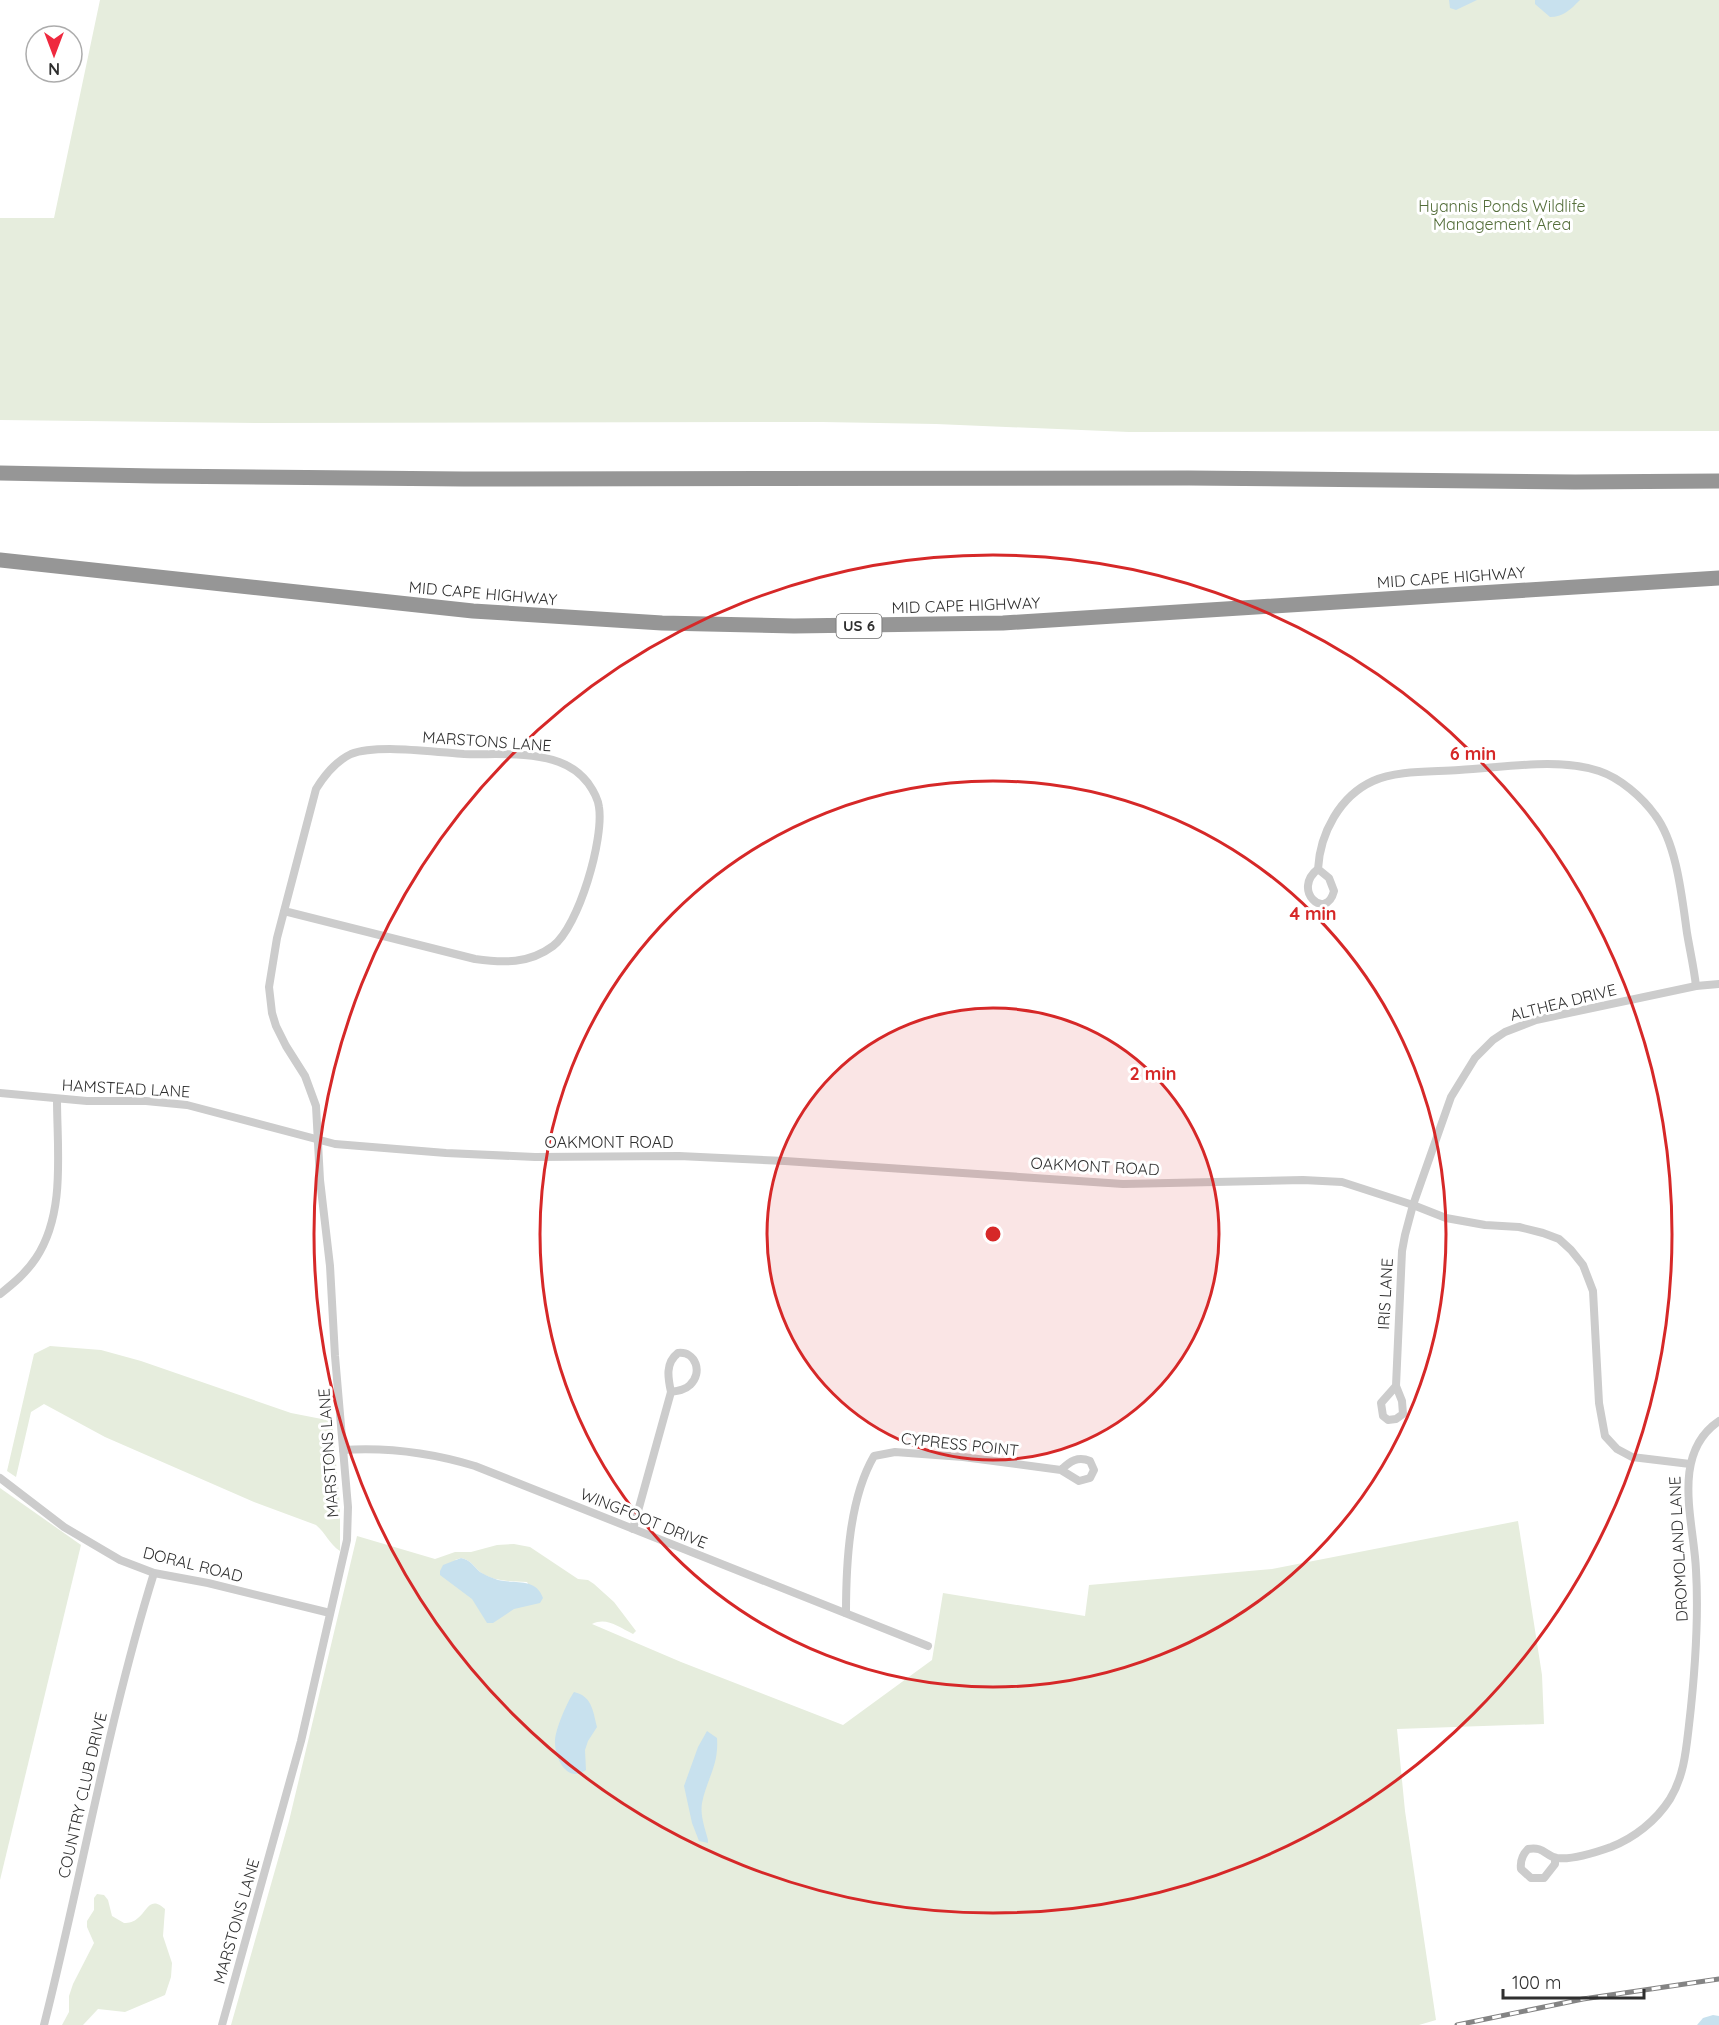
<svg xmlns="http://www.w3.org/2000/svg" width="1719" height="2025" font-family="Quicksand,sans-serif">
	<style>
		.green { fill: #e6eddd; fill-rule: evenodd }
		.water { fill: #c8e1ee }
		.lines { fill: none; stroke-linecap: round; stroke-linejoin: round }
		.street { stroke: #ccc; stroke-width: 8 }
		.highway { stroke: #969696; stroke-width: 15 }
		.rail-casing { stroke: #848484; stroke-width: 5 }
		.rail { stroke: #fff; stroke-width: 3; stroke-dasharray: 9; stroke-linecap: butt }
		.ring { fill: none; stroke: #d62828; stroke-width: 3 }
		.labels { text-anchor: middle; stroke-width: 6; stroke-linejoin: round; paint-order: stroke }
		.shield { fill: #fff; stroke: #6d6d6d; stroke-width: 1.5 }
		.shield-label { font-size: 15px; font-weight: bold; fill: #2f2f2f }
		.park-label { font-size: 16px; fill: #546e3a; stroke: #fff }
		.street-label { font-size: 16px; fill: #2f2f2f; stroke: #fff }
		.centre { fill: #d62828; stroke: #fff; stroke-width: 3 }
		.ring-label { font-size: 18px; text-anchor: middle; font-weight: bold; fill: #d62828; stroke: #fff; stroke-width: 6; stroke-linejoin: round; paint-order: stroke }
	</style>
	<rect width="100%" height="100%" fill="#fff"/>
	<g class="green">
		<polygon points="100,0 1719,0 1719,431 1129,432 936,424 822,422 256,423 0,420 0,218 54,218"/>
		<path d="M 50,1346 L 101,1350 L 141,1361 L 291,1413 L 332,1421 L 340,1505 L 340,1551 C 329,1544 326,1533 316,1525 L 254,1502 L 105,1437 L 44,1404 L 31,1412 L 16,1477 L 7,1471 L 34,1354 Z"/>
		<polygon points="0,1488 81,1545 0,1880"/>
		<path d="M 1518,1521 L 1542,1675 L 1544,1724 L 1397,1729 L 1405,1811 L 1436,2020 L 1419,2025 L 231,2025 L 289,1821 L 357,1536 L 435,1559 L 455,1552 L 471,1552 L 497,1545 L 514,1544 L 530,1547 L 578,1579 L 588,1580 L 594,1584 L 614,1602 L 636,1631 L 633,1634 C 618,1627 607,1617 592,1624 L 681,1662 L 843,1725 L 932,1660 L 943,1593 L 1085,1616 L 1089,1585 L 1272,1569 ZM 461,1558 C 471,1560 473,1566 480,1572 C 494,1582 511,1581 527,1582 L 540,1603 L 455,1560 Z"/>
		<path d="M 97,1894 L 104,1895 L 108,1900 L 112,1916 L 124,1923 C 129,1923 134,1922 138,1918 C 147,1911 150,1895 165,1909 L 163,1936 L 172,1963 L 171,1977 L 165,1995 L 125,2012 L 98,2009 L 83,2025 L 62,2025 L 69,2012 L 69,1996 L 73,1984 L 94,1943 L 87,1927 L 87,1921 L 94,1910 L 94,1898 Z"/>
	</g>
	<g class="water">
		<polygon points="1449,0 1477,0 1456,10 1450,8"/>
		<path d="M 1535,0 L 1580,0 C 1570,10 1563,17 1550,17 L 1535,4 Z"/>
		<path d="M 461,1558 C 471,1560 473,1566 480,1572 C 485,1575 492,1578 498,1580 C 514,1584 536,1577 543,1598 L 540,1603 L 514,1609 L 493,1623 L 487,1623 L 472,1599 L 440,1575 L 440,1571 L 443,1565 Z"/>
		<path d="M 574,1692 C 592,1696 593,1711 597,1727 L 588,1741 L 585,1750 L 586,1770 C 567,1784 554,1757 555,1740 C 556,1728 567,1702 574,1692 Z"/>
		<path d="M 707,1731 L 717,1738 C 719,1766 707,1778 702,1803 C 700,1816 705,1828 708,1840 L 708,1843 L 699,1841 L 692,1823 L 684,1786 L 698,1747 Z"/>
		<polygon points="1713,2015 1719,2016 1719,2025 1697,2025 1703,2018"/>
	</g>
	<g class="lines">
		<g class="street">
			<path d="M 1318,869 C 1291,890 1326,922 1334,891 L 1329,878 L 1318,869 C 1320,833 1340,796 1373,781 C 1396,770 1433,772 1459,770 C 1502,768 1557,757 1599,771 C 1620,778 1642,797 1655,815 C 1677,844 1682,898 1687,933 C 1690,951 1694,968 1696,986"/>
			<polyline points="0,1093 87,1101 146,1101 187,1105 335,1144 446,1153 535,1157 679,1156 785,1161 1123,1184 1303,1180 1342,1182 1413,1205 1446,1218 1485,1225 1519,1227 1543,1233 1559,1239 1571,1250 1583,1265 1593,1291 1599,1403 1605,1436 1617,1449 1632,1457 1690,1464"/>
			<path d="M 0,1294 C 14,1283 26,1273 36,1258 C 66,1213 57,1150 57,1099"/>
			<polyline points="1396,1386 1381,1403 1383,1416 1388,1420 1396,1419 1403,1414 1402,1401 1396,1386 1402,1251 1405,1235 1413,1205 1451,1097 1475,1058 1493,1040 1505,1032 1536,1020 1696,986 1719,984"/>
			<path d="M 343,1450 C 388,1447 432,1453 475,1466 L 928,1646"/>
			<polyline points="0,1478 64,1527 120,1560 154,1573 208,1583 330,1613"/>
			<path d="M 633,1529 L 671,1392 C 668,1378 665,1363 678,1353 C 696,1351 703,1373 690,1385 C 685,1390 678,1391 671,1392"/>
			<path d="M 846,1613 C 846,1564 849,1499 874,1456 L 895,1452 L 963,1457 L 1061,1470 L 1079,1481 L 1090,1478 L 1094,1470 L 1090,1461 C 1078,1456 1070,1461 1061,1470"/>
			<path d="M 1555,1858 L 1555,1864 L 1544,1878 L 1531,1878 L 1521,1869 C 1520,1861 1522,1855 1528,1849 C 1544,1846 1545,1856 1557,1858 C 1571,1860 1597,1852 1611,1847 C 1634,1838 1656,1821 1670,1799 C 1684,1776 1686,1751 1689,1725 C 1695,1673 1699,1622 1696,1570 C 1694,1522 1670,1454 1719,1421"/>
			<path d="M 44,2025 C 82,1875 108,1721 154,1573"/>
			<path d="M 222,2025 L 301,1741 L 347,1540 L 348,1507 L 335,1356 L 330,1266 L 320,1180 L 316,1106 L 305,1076 L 286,1046 L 276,1026 L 272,1013 L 269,987 L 277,938 L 316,789 C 324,776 336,761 351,754 C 377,744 436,752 464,754 C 494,755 530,751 559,762 C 570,766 581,774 588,783 C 593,790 598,799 599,807 C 604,839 579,926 553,946 C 529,964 503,963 475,959 L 284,911"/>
		</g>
		<g class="highway">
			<polyline points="0,473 154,476 463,479 1189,478 1575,482 1719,481"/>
			<polyline points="0,560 473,611 662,623 794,626 1003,623 1719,578"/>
		</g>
		<defs>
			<polyline id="rail" points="1457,2025 1583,1999 1719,1979"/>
		</defs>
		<use href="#rail" class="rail-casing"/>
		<use href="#rail" class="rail"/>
	</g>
	<circle cx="993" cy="1234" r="226" fill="#d62828" fill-opacity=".12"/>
	<g class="ring">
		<circle cx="993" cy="1234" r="226"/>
		<circle cx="993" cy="1234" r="453"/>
		<circle cx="993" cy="1234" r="679"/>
	</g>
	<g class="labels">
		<rect class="shield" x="836.5" y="614" width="45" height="24" rx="4.5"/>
		<g class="shield-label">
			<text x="859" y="631">US 6</text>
		</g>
		<g class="park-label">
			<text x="1502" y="212">Hyannis Ponds Wildlife<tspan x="1502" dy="18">Management Area</tspan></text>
		</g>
		<g class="street-label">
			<text transform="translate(1451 577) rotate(-4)" y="6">MID CAPE HIGHWAY</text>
			<text transform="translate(483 593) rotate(5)" y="6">MID CAPE HIGHWAY</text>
			<text transform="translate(966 605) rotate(-2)" y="6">MID CAPE HIGHWAY</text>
			<text transform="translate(487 741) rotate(4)" y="6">MARSTONS LANE</text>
			<text transform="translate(1563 1002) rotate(-14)" y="6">ALTHEA DRIVE</text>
			<text transform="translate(126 1088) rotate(3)" y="6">HAMSTEAD LANE</text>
			<text x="609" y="1148">OAKMONT ROAD</text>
			<text transform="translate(1095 1166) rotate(3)" y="6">OAKMONT ROAD</text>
			<text transform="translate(1385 1294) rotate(-87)" y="6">IRIS LANE</text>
			<text transform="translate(960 1444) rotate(6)" y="6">CYPRESS POINT</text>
			<text transform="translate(328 1453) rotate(-94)" y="6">MARSTONS LANE</text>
			<text transform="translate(644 1518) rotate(22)" y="6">WINGFOOT DRIVE</text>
			<text transform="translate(1678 1549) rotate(-93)" y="6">DROMOLAND LANE</text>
			<text transform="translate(193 1564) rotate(14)" y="6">DORAL ROAD</text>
			<text transform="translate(82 1795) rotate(-77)" y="6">COUNTRY CLUB DRIVE</text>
			<text transform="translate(236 1921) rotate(-74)" y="6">MARSTONS LANE</text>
		</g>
	</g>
	<circle cx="993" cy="1234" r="9" class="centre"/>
	<g class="ring-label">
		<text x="1473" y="760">6 min</text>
		<text x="1313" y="920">4 min</text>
		<text x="1153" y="1080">2 min</text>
	</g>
	<g transform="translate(54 54) rotate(180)"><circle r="28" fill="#ffffff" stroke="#acacac" stroke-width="1.5"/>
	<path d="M0-4.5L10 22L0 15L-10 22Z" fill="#ef293f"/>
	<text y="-9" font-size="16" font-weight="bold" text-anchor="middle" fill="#2f2f2f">N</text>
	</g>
	<path d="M1503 1989v9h141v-9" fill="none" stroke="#2f2f2f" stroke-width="3"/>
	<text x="1512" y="1989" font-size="18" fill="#2f2f2f" stroke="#ffffff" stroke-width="4.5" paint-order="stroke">100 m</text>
</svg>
